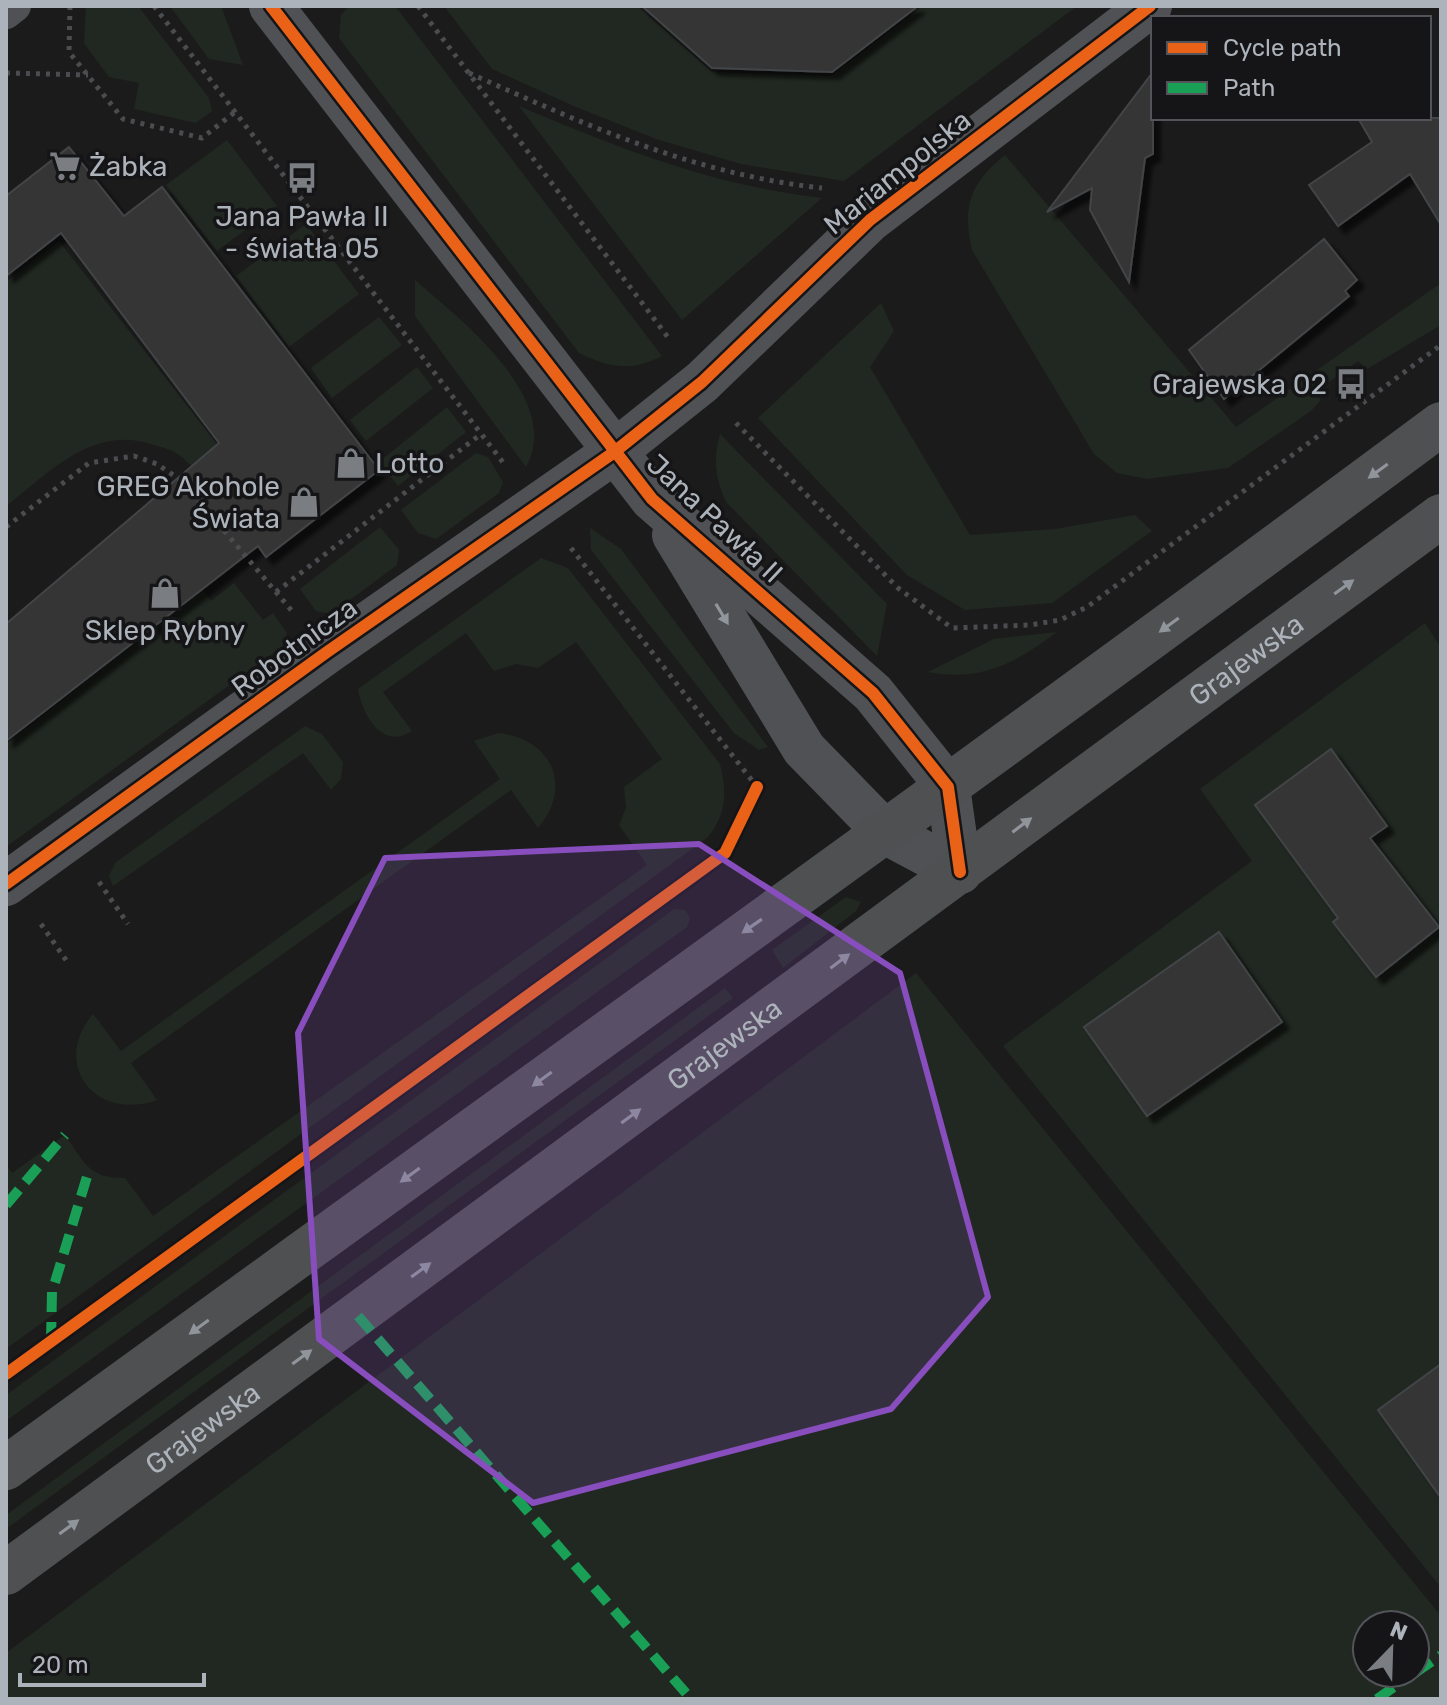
<svg xmlns="http://www.w3.org/2000/svg" width="1447" height="1705" font-family="Rubik,sans-serif">
	<style>
		.green { fill: #212821; fill-rule: evenodd }
		.building { fill: #343435; stroke: #434547; stroke-width: 2; filter: url(#shadow) }
		.lines { fill: none; stroke-linecap: round; stroke-linejoin: round }
		.path { stroke: #4b4c4f; stroke-width: 5; stroke-dasharray: 4 6; stroke-linecap: butt }
		.service { stroke: #4f5154; stroke-width: 32 }
		.minor { stroke: #4f5154; stroke-width: 44 }
		.tertiary { stroke: #4f5154; stroke-width: 44 }
		.secondary { stroke: #4e5052; stroke-width: 44 }
		.quiet { stroke: #1a9f57; stroke-width: 10; stroke-dasharray: 20 10; stroke-linecap: butt }
		.cycleway-casing { stroke: #151517; stroke-width: 17 }
		.cycleway { stroke: #ea6118; stroke-width: 12 }
		.oneway { fill: #90959c }
		.oneway2 { fill: #91969c }
		.marked { fill: #884ebe; fill-opacity: 0.2; stroke: #884ebe; stroke-width: 6; stroke-linejoin: round }
		.labels { text-anchor: middle; stroke-width: 7; stroke-linejoin: round; paint-order: stroke }
		.poi-label { font-size: 28px; fill: #adb3bb; stroke: #151517; text-anchor: start }
		.street-label { font-size: 28px; fill: #adb3bb; stroke: #151517 }
	</style>
	<defs>
		<filter id="shadow"><feDropShadow dx="7" dy="7" stdDeviation="2" flood-color="#0009"/></filter>
	</defs>
	<rect width="100%" height="100%" fill="#1b1b1b"/>
	<g class="green">
		<polygon points="86,6 138,6 209,98 212,111 196,123 134,109 139,83 109,77 84,43"/>
		<polygon points="170,6 221,6 243,65 209,59"/>
		<path d="M 349,6 L 395,6 L 662,356 C 632,372 609,368 579,353 L 339,38 L 341,15 Z"/>
		<polygon points="444,6 637,6 712,72 831,76 923,6 1077,6 844,181 741,164 656,139 576,107 492,69"/>
		<path d="M 519,106 C 618,148 714,186 822,198 L 682,320 Z"/>
		<polygon points="227,140 277,206 217,251 166,185"/>
		<path d="M 1005,155 L 1236,427 L 1441,283 L 1441,325 L 1367,369 L 1358,361 L 1319,389 L 1320,401 L 1311,411 L 1228,468 L 1147,479 L 1117,473 L 1094,454 L 972,250 C 962,207 970,183 1005,155 Z"/>
		<polygon points="306,224 359,294 289,347 236,276"/>
		<path d="M 59,241 L 241,475 L 214,495 C 204,482 194,467 182,457 C 172,449 160,447 147,443 C 91,427 47,474 6,506 L 6,282 Z"/>
		<path d="M 415,280 C 460,319 564,399 526,467 L 415,316 Z"/>
		<polygon points="881,303 894,331 870,367 970,535 1055,529 1135,515 1152,531 1052,603 965,610 907,575 758,418"/>
		<polygon points="379,317 402,345 332,398 311,368"/>
		<polygon points="417,367 433,388 366,441 350,420"/>
		<polygon points="447,407 466,432 398,486 379,462"/>
		<path d="M 720,434 L 887,604 L 877,656 L 727,503 C 715,481 713,458 720,434 Z"/>
		<polygon points="476,453 488,457 503,482 499,493 436,539 418,533 401,510"/>
		<polygon points="380,527 399,550 397,565 331,614 316,611 300,589"/>
		<polygon points="590,528 621,549 768,747 759,750 734,733 591,550"/>
		<path d="M 541,558 L 568,568 L 720,764 C 727,792 727,814 707,838 L 6,1349 L 6,1165 L 12,1173 L 65,1135 C 84,1162 89,1179 125,1178 L 153,1216 L 647,865 L 619,825 L 626,808 L 624,787 L 662,759 L 576,642 L 538,668 L 516,664 L 494,671 L 466,633 L 383,692 L 412,731 C 382,751 362,714 358,689 Z"/>
		<polygon points="234,583 263,620 273,613 287,633 282,647 6,847 6,744 203,590 211,601"/>
		<polygon points="1425,623 1441,648 1439,1585 1003,1046 1252,861 1200,789"/>
		<path d="M 1057,632 C 1016,663 981,682 928,672 L 994,639 Z"/>
		<polygon points="305,726 322,734 343,762 341,779 331,790 303,753 113,886 109,876 115,863"/>
		<path d="M 498,733 C 551,738 574,786 538,828 L 511,790 L 131,1063 L 157,1100 C 96,1122 50,1065 93,1014 L 121,1051 L 500,779 L 474,741 Z"/>
		<polygon points="846,897 861,902 856,911 783,968 772,950"/>
		<polygon points="674,909 685,910 690,918 687,927 6,1421 6,1395"/>
		<path d="M 916,973 L 1441,1616 L 1441,1699 L 6,1699 L 6,1653 ZM 1367,1625 L 1415,1625 L 1415,1673 L 1367,1673 Z"/>
		<polygon points="725,988 733,998 6,1529 6,1515"/>
	</g>
	<g class="building">
		<polygon points="642,6 918,6 832,72 712,68"/>
		<polygon points="1153,72 1153,154 1145,158 1129,282 1090,210 1092,188 1047,212"/>
		<polygon points="1358,118 1441,118 1441,225 1410,174 1338,226 1309,185 1372,142"/>
		<polygon points="69,147 124,216 162,187 379,470 266,557 258,546 6,741 6,624 219,443 61,233 6,276 6,196"/>
		<polygon points="1324,239 1357,280 1345,291 1349,296 1224,399 1189,350"/>
		<polygon points="1331,749 1387,826 1370,838 1439,927 1376,977 1333,922 1338,918 1255,805"/>
		<polygon points="1219,932 1282,1022 1147,1116 1084,1027"/>
		<polygon points="1441,1364 1441,1498 1378,1410"/>
	</g>
	<g class="lines">
		<g class="path">
			<polyline points="70,6 69,52 123,119 202,138 235,112"/>
			<polyline points="154,6 505,465"/>
			<polyline points="418,6 670,340"/>
			<polyline points="6,73 88,75"/>
			<path d="M 469,73 C 586,125 693,174 822,188"/>
			<polyline points="736,423 898,588 952,628 1030,625 1060,620 1087,607 1441,345"/>
			<polyline points="6,527 89,463 134,456 157,464 182,481 292,611"/>
			<polyline points="571,548 757,787"/>
			<polyline points="276,592 481,434"/>
			<polyline points="99,882 128,924"/>
			<polyline points="41,924 68,963"/>
		</g>
		<polyline class="service" points="6,13 15,6"/>
		<polyline class="minor" points="6,884 327,652 613,453 702,382 870,220 1150,6"/>
		<g class="tertiary">
			<polyline points="271,6 652,499 873,693 948,787 960,872"/>
			<polyline points="674,535 804,749 885,832 960,872"/>
		</g>
		<g class="secondary">
			<path d="M 6,1468 C 484,1120 966,777 1441,424"/>
			<path id="s1" d="M 6,1573 L 1441,516"/>
		</g>
		<g class="quiet">
			<polyline points="6,1205 65,1135"/>
			<polyline points="358,1316 691,1699"/>
			<polyline points="51,1342 52,1292 89,1170"/>
			<polyline points="1415,1673 1441,1655"/>
			<polyline points="1377,1699 1414,1673"/>
		</g>
		<defs>
			<g id="cycleway">
				<polyline points="271,6 652,499 873,693 948,787 960,872"/>
				<polyline points="6,884 327,652 613,453 702,382 870,220 1150,6"/>
				<polyline points="6,1374 725,853 757,787"/>
			</g>
		</defs>
		<use href="#cycleway" class="cycleway-casing"/>
		<use href="#cycleway" class="cycleway"/>
	</g>
	<defs><path id="oneway-solid" d="M-6-.8H1V-3.2L6.5 0L1 3.2V.8H-6Z" transform="scale(2)"/></defs>
	<g class="oneway">
		<use href="#oneway-solid" transform="translate(1378 471) rotate(144)"/>
		<use href="#oneway-solid" transform="translate(1344 587) rotate(-36)"/>
		<use href="#oneway-solid" transform="translate(1169 625) rotate(144)"/>
		<use href="#oneway-solid" transform="translate(1022 825) rotate(-37)"/>
		<use href="#oneway-solid" transform="translate(752 926) rotate(145)"/>
		<use href="#oneway-solid" transform="translate(840 961) rotate(-37)"/>
		<use href="#oneway-solid" transform="translate(542 1079) rotate(144)"/>
		<use href="#oneway-solid" transform="translate(631 1116) rotate(-36)"/>
		<use href="#oneway-solid" transform="translate(410 1175) rotate(144)"/>
		<use href="#oneway-solid" transform="translate(421 1270) rotate(-36)"/>
		<use href="#oneway-solid" transform="translate(199 1327) rotate(144)"/>
		<use href="#oneway-solid" transform="translate(302 1357) rotate(-36)"/>
		<use href="#oneway-solid" transform="translate(69 1527) rotate(-36)"/>
	</g>
	<use class="oneway2" href="#oneway-solid" transform="translate(722 614) rotate(59)"/>
	<path class="marked" d="M 699,844 L 900,973 L 988,1297 L 891,1409 L 533,1503 L 319,1339 L 298,1033 L 385,858 Z"/>
	<defs>
		<symbol id="supermarket-bare" viewBox="-9 -9 18 18"><path d="M-6-5.5h2.5l.6 2H6L4.5 2H-2.5L-4.4-4H-6ZM-1.5 3.2a1.3 1.3 0 1 0 .1 0ZM3 3.2a1.3 1.3 0 1 0 .1 0Z" fill="#7a7e83" stroke="#151517" stroke-width="2.5" paint-order="stroke"/></symbol>
		<symbol id="bus-bare" viewBox="-9 -9 18 18"><path d="M-5-6H5V4H4V6H2V4H-2V6H-4V4H-5ZM-3.5-4V0h7V-4ZM-3.5 1.2v1.5H-2V1.2ZM2 1.2v1.5H3.5V1.2Z" fill="#7a7e83" stroke="#151517" stroke-width="2.5" paint-order="stroke"/></symbol>
		<symbol id="shop-bare" viewBox="-9 -9 18 18"><path d="M-5-2.5h2.3a2.7 3.5 0 0 1 5.4 0H5L5.5 6h-11ZM-1.5-2.5h3a1.5 2.3 0 0 0-3 0Z" fill="#7a7e83" stroke="#151517" stroke-width="2.5" paint-order="stroke"/></symbol>
	</defs>
	<g fill-rule="evenodd">
		<use href="#supermarket-bare" x="43" y="144" width="44" height="44"/>
		<use href="#bus-bare" x="280" y="156" width="44" height="44"/>
		<use href="#bus-bare" x="1329" y="362" width="44" height="44"/>
		<use href="#shop-bare" x="329" y="441" width="44" height="44"/>
		<use href="#shop-bare" x="282" y="480" width="44" height="44"/>
		<use href="#shop-bare" x="143" y="571" width="44" height="44"/>
	</g>
	<g class="labels">
		<g class="poi-label">
			<text x="89" y="176">Żabka</text>
			<text x="302" y="226" text-anchor="middle">Jana Pawła II<tspan x="302" dy="32">- światła 05</tspan></text>
			<text x="1327" y="394" text-anchor="end">Grajewska 02</text>
			<text x="375" y="473">Lotto</text>
			<text x="280" y="496" text-anchor="end">GREG Akohole<tspan x="280" dy="32">Świata</tspan></text>
			<text x="165" y="640" text-anchor="middle">Sklep Rybny</text>
		</g>
		<g class="street-label">
			<text transform="translate(897 172) rotate(-39)" y="10">Mariampolska</text>
			<text transform="translate(715 518) rotate(43)" y="10">Jana Pawła II</text>
			<text transform="translate(294 647) rotate(-36)" y="10">Robotnicza</text>
			<text dy="10" stroke="none"><textPath href="#s1" startOffset="1540">Grajewska</textPath></text>
			<text dy="10" stroke="none"><textPath href="#s1" startOffset="892">Grajewska</textPath></text>
			<text dy="10" stroke="none"><textPath href="#s1" startOffset="244">Grajewska</textPath></text>
		</g>
	</g>
	<rect width="1447" height="1705" fill="none" stroke="#adb3bb" stroke-width="16"/>
	<rect x="1151" y="16" width="280" height="104" fill="#151517" stroke="#525459" stroke-width="2"/>
	<rect x="1167" y="42" width="40" height="12" fill="#ea6118" stroke="#525459" stroke-width="2"/>
	<text x="1223" y="56" font-size="24" fill="#adb3bb">Cycle path</text>
	<rect x="1167" y="82" width="40" height="12" fill="#1a9f57" stroke="#525459" stroke-width="2"/>
	<text x="1223" y="96" font-size="24" fill="#adb3bb">Path</text>
	<g transform="translate(1391 1649) rotate(23)"><circle r="38" fill="#151517" stroke="#525459" stroke-width="2"/>
	<path d="M0-6L14 30L0 20L-14 30Z" fill="#7a7e83"/>
	<text y="-12" font-size="22" font-weight="bold" text-anchor="middle" fill="#adb3bb">N</text>
	</g>
	<path d="M20 1673v12h184v-12" fill="none" stroke="#adb3bb" stroke-width="4"/>
	<text x="32" y="1673" font-size="24" fill="#adb3bb" stroke="#151517" stroke-width="6" paint-order="stroke">20 m</text>
</svg>
